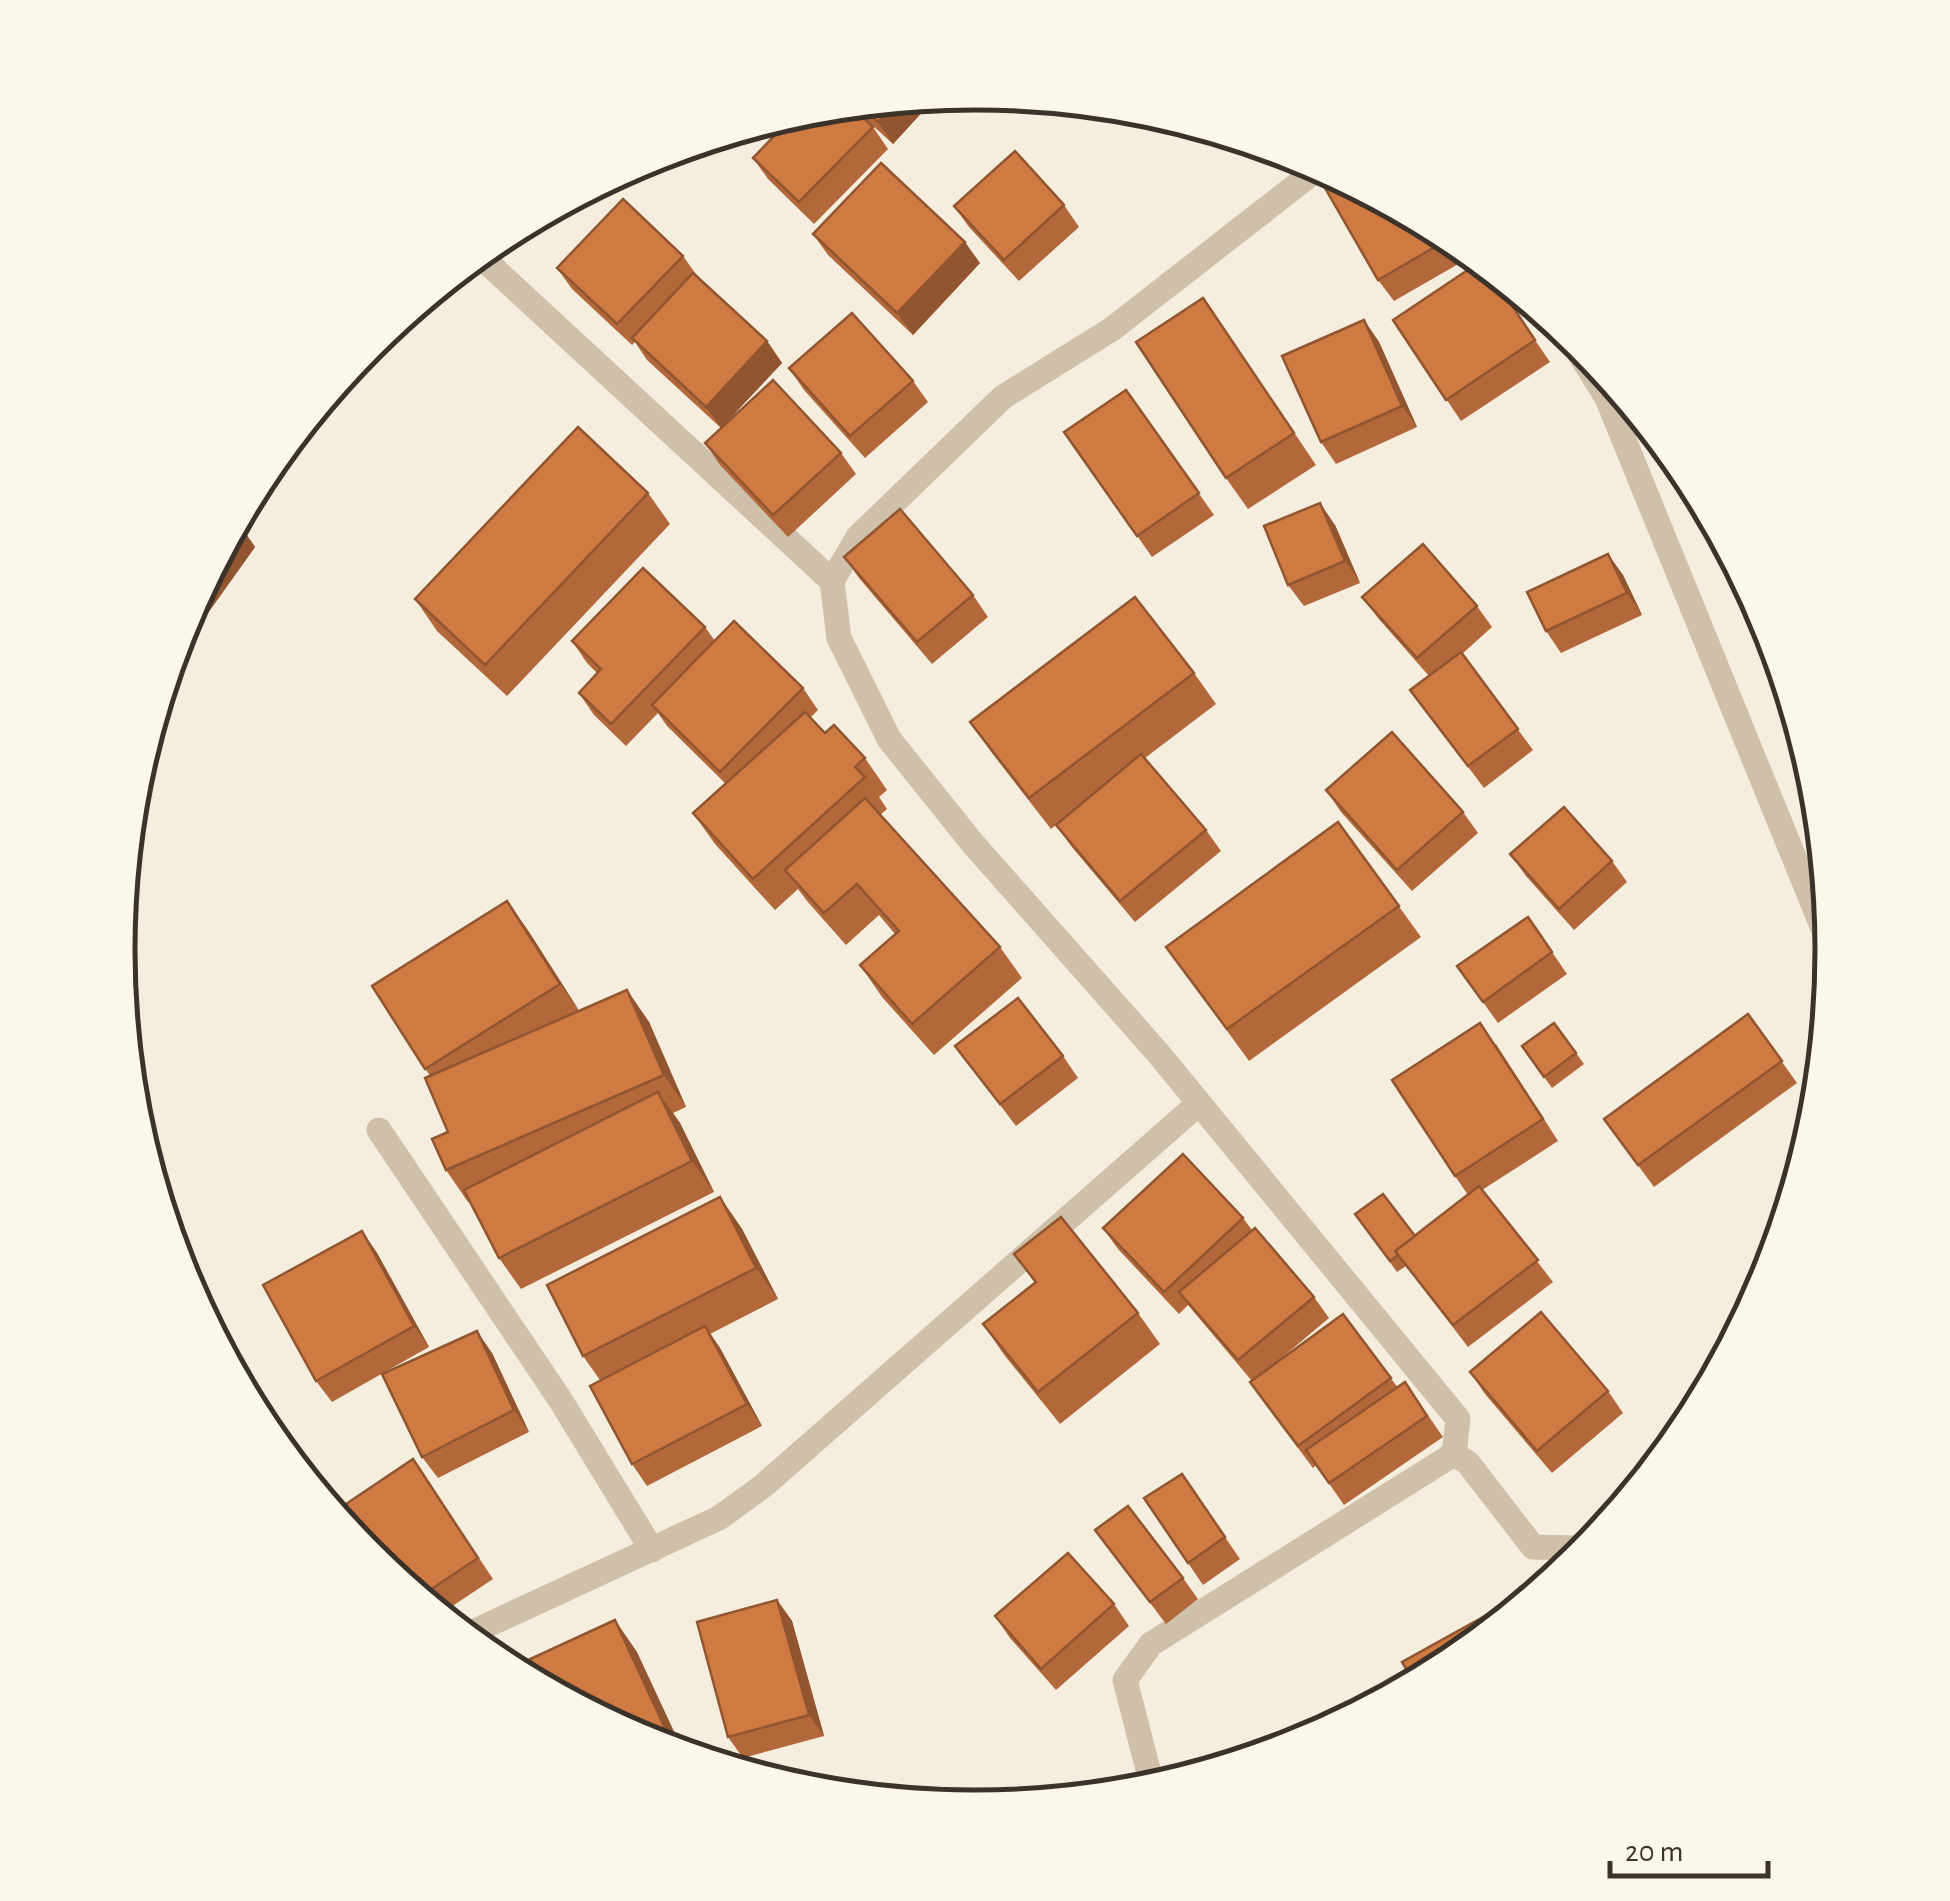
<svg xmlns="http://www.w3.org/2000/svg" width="1950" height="1901" font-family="'Alegreya Sans',sans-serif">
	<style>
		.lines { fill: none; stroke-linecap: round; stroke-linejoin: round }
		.street { stroke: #cfc0a9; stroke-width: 25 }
		.wall { fill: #b2683a }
		.shaded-wall { fill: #91552f }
		.building { fill: #cf7943; stroke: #91552f; stroke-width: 2.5 }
		.rim { fill: none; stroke: #3b322a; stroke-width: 5 }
	</style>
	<rect width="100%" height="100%" fill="#f5eedf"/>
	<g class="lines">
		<g class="street">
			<polyline points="478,254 832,581"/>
			<polyline points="1564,329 1607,398 1833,953"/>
			<polyline points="379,1130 561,1401 652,1550"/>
			<polyline points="1454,1454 1468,1463 1533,1547 1575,1548 1598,1537"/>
			<polyline points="464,1636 719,1518 763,1486 1197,1105"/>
			<polyline points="1153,1789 1125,1680 1151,1644 1454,1454 1458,1419 1158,1053 974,845 889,739 839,638 832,581 858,537 1003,397 1112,329 1320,167"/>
		</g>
	</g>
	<g class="wall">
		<polygon points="937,96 893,144 850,105"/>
		<polygon points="873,127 888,149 814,224 768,179 753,158"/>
		<polygon points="1243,139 1264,146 1258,153"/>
		<polygon points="1064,205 1079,227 1019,281 969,227 954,206"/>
		<polygon points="813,234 980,263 913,335 828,255"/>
		<polygon points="1452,237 1474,255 1394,301 1378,280"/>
		<polygon points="683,256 698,277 767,341 782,363 721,428 647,360 635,342 632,345 572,289 557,268"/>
		<polygon points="1481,261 1550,362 1461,421 1393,320"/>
		<polygon points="1364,320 1379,342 1417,427 1336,464 1321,442"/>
		<polygon points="1225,330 1316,465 1248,509 1226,478"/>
		<polygon points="789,368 913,381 928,402 865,458 804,390"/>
		<polygon points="1126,390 1214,515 1152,557 1064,432"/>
		<polygon points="705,443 841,453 856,474 788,537 720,465"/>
		<polygon points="648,493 670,524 507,696 437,631 415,599"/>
		<polygon points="237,521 255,547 205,617 190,607"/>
		<polygon points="1335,525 1360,583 1304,606 1288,585"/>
		<polygon points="844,557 973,595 988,617 932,664 859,578"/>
		<polygon points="1623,575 1642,615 1561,653 1546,631"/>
		<polygon points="1362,597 1477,606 1492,627 1462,654 1533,750 1484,788 1410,690 1429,676 1378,618"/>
		<polygon points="705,627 715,641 803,688 818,710 810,718 825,733 865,758 887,790 879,797 887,809 880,815 1000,947 1022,978 934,1055 882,997 860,965 895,934 879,915 846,945 807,901 798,889 775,910 715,844 693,813 726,784 667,726 658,713 626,746 594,715 579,693 597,673 587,663 572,641"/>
		<polygon points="1194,673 1216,704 1145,758 1206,830 1221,851 1135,922 1071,846 1056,825 1051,829 992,753 970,722"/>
		<polygon points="1326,790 1463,812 1478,833 1412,891 1341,812"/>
		<polygon points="1338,822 1421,937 1249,1061 1166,947"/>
		<polygon points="1510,854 1612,861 1627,882 1574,930 1526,876"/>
		<polygon points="507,901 529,932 579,1011 627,990 649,1022 686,1107 673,1113 680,1123 714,1192 521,1289 499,1258 470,1201 468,1202 446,1170 448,1132 430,1076 372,986"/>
		<polygon points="1528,917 1567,974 1498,1023 1457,966"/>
		<polygon points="1748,1014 1797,1083 1654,1187 1604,1119"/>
		<polygon points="1496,1044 1558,1141 1482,1190 1553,1282 1468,1347 1406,1266 1397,1272 1355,1214 1415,1236 1468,1195 1455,1176"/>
		<polygon points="955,1046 1063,1056 1078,1078 1016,1126"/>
		<polygon points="1522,1046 1576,1053 1584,1064 1552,1088"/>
		<polygon points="720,1197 742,1229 778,1299 710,1334 720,1348 762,1426 647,1486 632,1464 600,1380 583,1356"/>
		<polygon points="1243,1218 1252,1230 1314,1297 1329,1318 1272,1366 1343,1314 1398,1388 1405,1382 1443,1437 1344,1505 1316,1465 1313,1468 1265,1404 1250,1382 1252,1381 1188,1305 1179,1314 1118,1249 1103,1228"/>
		<polygon points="362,1231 377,1253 429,1347 332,1402 316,1381"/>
		<polygon points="1014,1254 1138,1313 1160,1344 1060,1424 1005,1356 983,1324 1035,1283"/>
		<polygon points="492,1353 529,1432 438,1478 422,1457"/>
		<polygon points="1470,1372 1608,1391 1623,1413 1552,1473 1485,1394"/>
		<polygon points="413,1459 493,1579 439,1615 377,1564"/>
		<polygon points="1182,1474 1240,1559 1203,1585 1144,1498"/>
		<polygon points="1095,1530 1183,1578 1198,1599 1166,1624"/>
		<polygon points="777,1600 792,1621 824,1736 743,1758 728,1737"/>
		<polygon points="1114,1604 1129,1626 1056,1690 1010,1638 995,1616"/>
	</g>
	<g class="shaded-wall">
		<polygon points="937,96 893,144 878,122 898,100"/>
		<polygon points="1251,142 1264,146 1258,153"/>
		<polygon points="965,242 980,263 913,335 897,313"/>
		<polygon points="1364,320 1379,342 1417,427 1402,406"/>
		<polygon points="767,341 782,363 721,428 706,407"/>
		<polygon points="1320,503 1335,525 1360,583 1345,561"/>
		<polygon points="237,521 255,547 205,617 194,601"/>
		<polygon points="1608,554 1623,575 1642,615 1627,593"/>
		<polygon points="507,901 529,932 582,1015 560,984"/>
		<polygon points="627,990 649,1022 686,1107 664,1075"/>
		<polygon points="658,1092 680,1123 714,1192 692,1161"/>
		<polygon points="720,1197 742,1229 778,1299 756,1268"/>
		<polygon points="362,1231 377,1253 429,1347 414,1326"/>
		<polygon points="705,1326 720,1348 762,1426 747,1404"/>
		<polygon points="477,1331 492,1353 529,1432 514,1410"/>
		<polygon points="777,1600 792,1621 824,1736 809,1715"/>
		<polygon points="615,1620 637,1652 685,1755 676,1752"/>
		<polygon points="512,1652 527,1673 532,1682 525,1678"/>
	</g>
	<g class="building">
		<polygon points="898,100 878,122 858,104"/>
		<polygon points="850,105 873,127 799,202 753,158 797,112 808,109"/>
		<polygon points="1015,151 1064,205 1004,260 954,206"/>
		<polygon points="881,163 965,242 897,313 813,234"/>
		<polygon points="1342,178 1452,237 1378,280 1325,188"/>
		<polygon points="623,199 683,256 617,324 557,268"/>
		<polygon points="1481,261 1485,265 1535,340 1446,400 1393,320"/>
		<polygon points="693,273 767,341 706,407 632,338"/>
		<polygon points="1203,298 1294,433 1226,478 1136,342"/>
		<polygon points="852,313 913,381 850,436 789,368"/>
		<polygon points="1364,320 1402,406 1321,442 1282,356"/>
		<polygon points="773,380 841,453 773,515 705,443"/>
		<polygon points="1126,390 1199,493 1137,536 1064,432"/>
		<polygon points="578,427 648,493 485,665 415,599"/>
		<polygon points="1320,503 1345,561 1288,585 1264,526"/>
		<polygon points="900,509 973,595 917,642 844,557"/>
		<polygon points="1423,544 1477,606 1417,658 1362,597"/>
		<polygon points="1608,554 1627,593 1546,631 1527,592"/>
		<polygon points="643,568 705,627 611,724 579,693 601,669 572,641"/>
		<polygon points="1135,597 1194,673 1029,798 970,722"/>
		<polygon points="734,621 803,688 720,772 652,705"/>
		<polygon points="1461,652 1518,729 1468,766 1410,690"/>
		<polygon points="805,712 825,733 834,725 865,758 855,767 865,777 753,879 693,813"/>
		<polygon points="1392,732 1463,812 1397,870 1326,790"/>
		<polygon points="1141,754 1206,830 1120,901 1056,825"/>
		<polygon points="865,798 1000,947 912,1024 860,965 899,931 857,884 824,913 785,870"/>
		<polygon points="1564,807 1612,861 1559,909 1510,854"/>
		<polygon points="1338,822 1399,906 1227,1029 1166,947"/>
		<polygon points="507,901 560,984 425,1069 372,986"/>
		<polygon points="1528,917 1552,952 1483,1002 1457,966"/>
		<polygon points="627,990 664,1075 446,1170 432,1139 448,1132 425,1078"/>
		<polygon points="1018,998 1063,1056 1000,1104 955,1046"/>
		<polygon points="1748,1014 1782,1061 1638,1165 1604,1119"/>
		<polygon points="1480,1023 1543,1119 1455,1176 1392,1080"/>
		<polygon points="1554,1023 1576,1053 1544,1077 1522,1046"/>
		<polygon points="658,1092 692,1161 499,1258 464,1190"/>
		<polygon points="1183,1154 1243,1218 1164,1292 1103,1228"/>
		<polygon points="1479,1186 1538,1260 1453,1325 1395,1251"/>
		<polygon points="1383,1194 1415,1236 1395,1251 1398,1255 1390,1261 1355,1214"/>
		<polygon points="720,1197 756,1268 583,1356 547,1285"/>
		<polygon points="1061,1217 1138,1313 1038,1392 983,1324 1036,1282 1014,1254"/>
		<polygon points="1255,1228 1314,1297 1238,1360 1179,1292"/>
		<polygon points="362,1231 414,1326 316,1381 263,1285"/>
		<polygon points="1541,1312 1608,1391 1537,1451 1470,1372"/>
		<polygon points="1343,1314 1391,1378 1298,1446 1250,1382"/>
		<polygon points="705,1326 747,1404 632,1464 590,1386"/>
		<polygon points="477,1331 514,1410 422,1457 382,1374"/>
		<polygon points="1405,1382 1427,1416 1329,1483 1306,1450"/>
		<polygon points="413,1459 478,1558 418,1598 377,1564 340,1508"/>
		<polygon points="1182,1474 1225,1537 1188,1563 1144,1498"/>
		<polygon points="1128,1506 1183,1578 1150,1602 1095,1530"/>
		<polygon points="1068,1553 1114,1604 1041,1669 995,1616"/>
		<polygon points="777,1600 809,1715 728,1737 697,1622"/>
		<polygon points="1494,1611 1501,1624 1451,1664 1415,1684 1402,1662"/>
		<polygon points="615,1620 676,1752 646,1743 544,1688 530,1659"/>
		<polygon points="512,1652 525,1678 494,1660"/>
	</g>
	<path d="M0 0H1950V1901H0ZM135 950a840 840 0 1 1 1680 0a840 840 0 1 1-1680 0Z" fill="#fcf7ec" fill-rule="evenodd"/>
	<path class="rim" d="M135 950a840 840 0 1 1 1680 0a840 840 0 1 1-1680 0Z"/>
	<path d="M1610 1861v15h158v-15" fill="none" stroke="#3b322a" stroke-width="5"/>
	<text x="1625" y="1861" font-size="30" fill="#3b322a" stroke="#fcf7ec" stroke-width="8" paint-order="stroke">20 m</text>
</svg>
